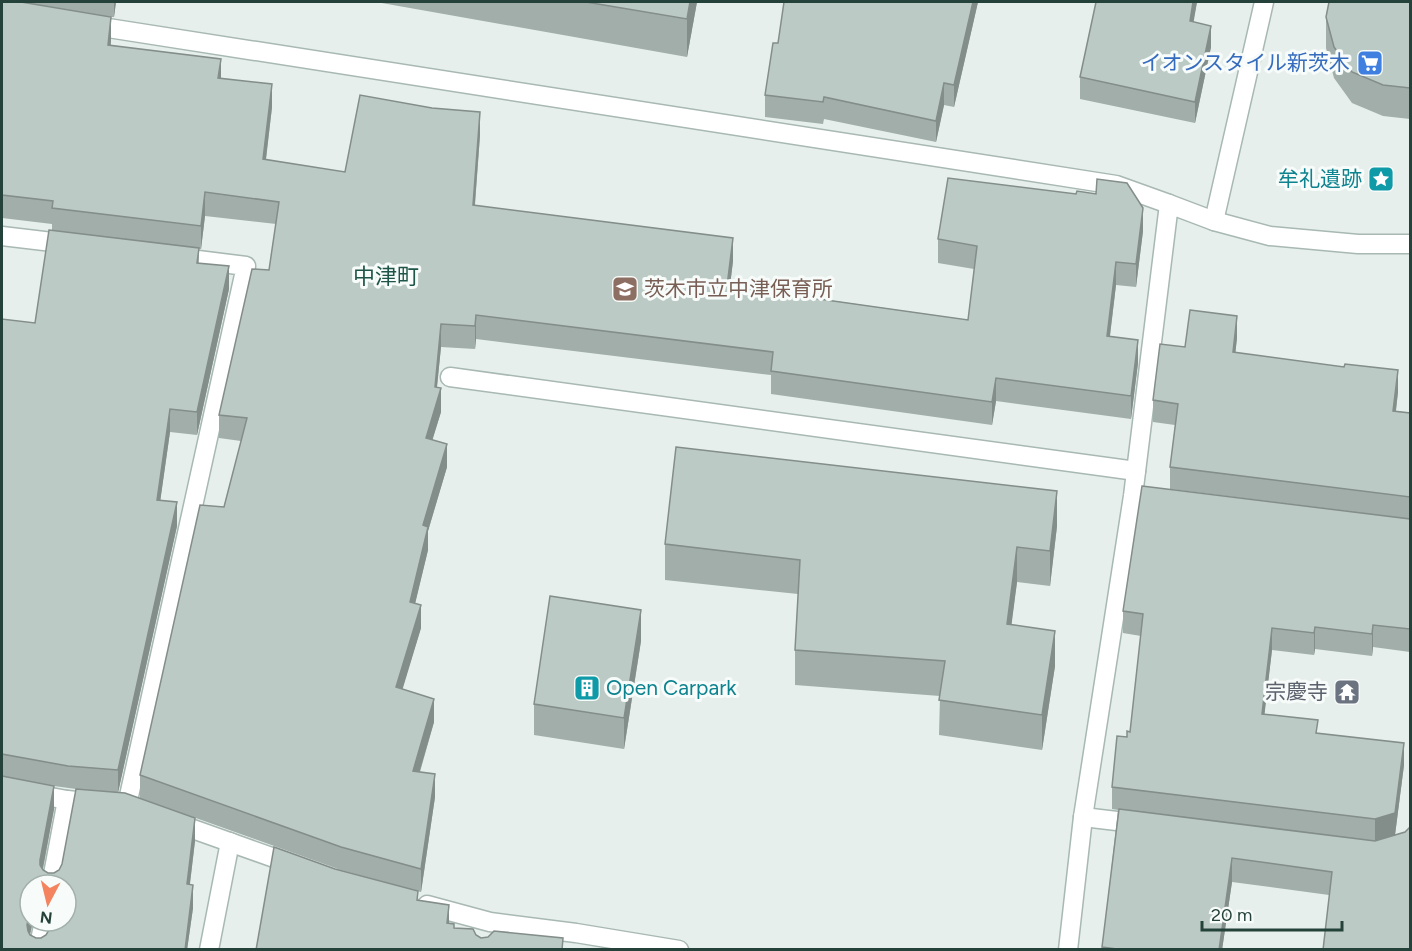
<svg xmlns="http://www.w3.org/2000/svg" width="1412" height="951" font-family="Figtree,'Noto Sans JP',sans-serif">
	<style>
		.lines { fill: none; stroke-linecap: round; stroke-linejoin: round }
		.minor-casing { stroke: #a8b8b2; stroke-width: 21 }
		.minor { stroke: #fff; stroke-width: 18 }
		.wall { fill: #a1aea9; fill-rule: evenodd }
		.shaded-wall { fill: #838d89 }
		.building { fill: #bbcac4; stroke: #838d89; stroke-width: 1.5; fill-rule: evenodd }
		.labels { text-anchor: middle; stroke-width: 6; stroke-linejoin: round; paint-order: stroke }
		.shop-label { font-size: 21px; fill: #366cbe; stroke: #f7fbf9; text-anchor: end }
		.culture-label { font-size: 21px; fill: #0d838f; stroke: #f7fbf9; text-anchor: end }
		.education-label { font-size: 21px; fill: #785e54; stroke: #f7fbf9; text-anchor: start }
		.worship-label { font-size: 21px; fill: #5b616d; stroke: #f7fbf9; text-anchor: end }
		.neighbourhood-label { font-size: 22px; fill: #1f5548; stroke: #f7fbf9 }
	</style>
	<rect width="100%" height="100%" fill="#e6efeb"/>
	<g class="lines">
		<defs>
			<g id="minor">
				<polyline points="89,25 1116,185 1169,204"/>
				<polyline points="1214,221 1264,2"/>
				<polyline points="2,236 69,244"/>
				<polyline points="450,377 1136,471"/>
				<polyline points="2,788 67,800 97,803"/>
				<polyline points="127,805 246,266 174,257"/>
				<polyline points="1083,817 1142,824"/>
				<polyline points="173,822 294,865"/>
				<polyline points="51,885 67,800"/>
				<polyline points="427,905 490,922 576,933 679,950"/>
				<polyline points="38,950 44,921"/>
				<polyline points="209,950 230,842"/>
				<polyline points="1068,950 1083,817 1133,496 1169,204 1214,221 1270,236 1358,244 1410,244"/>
			</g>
		</defs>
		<use href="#minor" class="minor-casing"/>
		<use href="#minor" class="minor"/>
	</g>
	<g class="wall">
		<path d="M 2,2 L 116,2 L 114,17 L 111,17 L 111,46 L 221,78 L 272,107 L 266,160 L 345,172 L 480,135 L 475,205 L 733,261 L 730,286 L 968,320 L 974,269 L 938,263 L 938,239 L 1143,231 L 1136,287 L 1116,285 L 1110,336 L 1138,363 L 1131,419 L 996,401 L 992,425 L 771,394 L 771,375 L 476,339 L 475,349 L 441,347 L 437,387 L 441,412 L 432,440 L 447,467 L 428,531 L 428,550 L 415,603 L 421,628 L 402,689 L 434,722 L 420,772 L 435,797 L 421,892 L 341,870 L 140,798 L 140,775 L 224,507 L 241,441 L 219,438 L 219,415 L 269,270 L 276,224 L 205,216 L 201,249 L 199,249 L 199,263 L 229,289 L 197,435 L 170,432 L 160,501 L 177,526 L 118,792 L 195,841 L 190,884 L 193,908 L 187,950 L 2,950 L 2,319 L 35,323 L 52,230 L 52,224 L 2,218 ZM 54,786 L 76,789 L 62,864 L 59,870 L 54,873 L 48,873 L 43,869 L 54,809 ZM 30,885 L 66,885 L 49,930 L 46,935 L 41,938 L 36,938 L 30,934 L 33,921 L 30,921 Z"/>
		<polygon points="376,2 697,2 687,57"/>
		<polygon points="978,2 954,107 944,105 936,142 824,119 823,124 765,117 765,95 778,43"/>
		<polygon points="1096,2 1197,2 1193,22 1211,47 1195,123 1080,99 1080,77"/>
		<polygon points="1410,2 1410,119 1383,116 1352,103 1334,78 1326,48 1326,17"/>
		<polygon points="1237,338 1235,353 1398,392 1396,411 1410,413 1410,652 1373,647 1372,656 1315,649 1314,655 1272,650 1264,714 1318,733 1404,765 1395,835 1329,895 1232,882 1222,950 1102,950 1118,810 1112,809 1112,787 1127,737 1130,732 1141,636 1123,633 1123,611 1410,519 1170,489 1170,467 1175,425 1153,422 1153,400 1185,347"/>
		<polygon points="1057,526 1050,586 1017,582 1011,625 1055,666 1042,750 939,735 940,696 795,685 795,650 798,594 665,580 665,544"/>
		<polygon points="641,641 624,749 534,735 534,704"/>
	</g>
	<g class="shaded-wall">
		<polygon points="114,2 116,2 114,17"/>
		<polygon points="690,2 697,2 687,57 687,19"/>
		<polygon points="973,2 978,2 954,107 954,85"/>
		<polygon points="1193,2 1197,2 1190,43 1190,21"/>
		<polygon points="111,17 111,40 108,69 108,45"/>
		<polygon points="1211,26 1211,47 1195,123 1195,102"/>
		<polygon points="221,59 221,82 218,78"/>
		<polygon points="944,83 944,105 936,142 936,121"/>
		<polygon points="272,84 272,107 263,183 263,159"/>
		<polygon points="480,112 480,135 473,228 473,205"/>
		<polygon points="205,192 205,216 201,249 201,226"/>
		<polygon points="1143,208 1143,231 1136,287 1136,264"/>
		<polygon points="733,238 733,261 727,309 727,286"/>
		<polygon points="1116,262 1116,285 1107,359 1107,336"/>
		<polygon points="229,266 229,289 197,435 197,412"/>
		<polygon points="476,315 476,339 475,349 475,326"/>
		<polygon points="1237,316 1237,338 1233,375 1233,352"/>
		<polygon points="441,324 441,347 435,406 441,388 441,412 426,461 426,438 435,387"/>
		<polygon points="1138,340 1138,363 1131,419 1131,396"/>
		<polygon points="1398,370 1398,392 1393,433 1393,411"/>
		<polygon points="996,378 996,401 992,425 992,402"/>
		<polygon points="170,409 170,432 157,524 157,500"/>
		<polygon points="447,444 447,467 428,531 428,550 410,625 410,602 423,525"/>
		<polygon points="1057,491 1057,526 1050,586 1050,551"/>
		<polygon points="177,502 177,526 118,793 118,770"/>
		<polygon points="1017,547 1017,582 1007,660 1007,624"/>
		<polygon points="421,605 421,628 396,711 396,687"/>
		<polygon points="641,610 641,641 624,749 624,718"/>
		<polygon points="1373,625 1373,647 1372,656 1372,634"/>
		<polygon points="1315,627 1315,649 1314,655 1314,633"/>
		<polygon points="1272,628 1272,650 1262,736 1262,714"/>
		<polygon points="1055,631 1055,666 1042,750 1042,715"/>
		<polygon points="434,699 434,722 413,794 413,771"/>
		<polygon points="1404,743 1404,765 1395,835 1375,842 1375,819"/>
		<polygon points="435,774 435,797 421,892 421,869"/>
		<polygon points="54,786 54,809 40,883 40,860"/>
		<polygon points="195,818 195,841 187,907 187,884"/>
		<polygon points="1232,858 1232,882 1222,950 1219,950"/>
		<polygon points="193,885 193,908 187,950 185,950"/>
		<polygon points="449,905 449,928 447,923"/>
		<polygon points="30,910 30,921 33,921 27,948 27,925"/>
	</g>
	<g class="building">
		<polygon points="2,2 21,2 111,17 108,45 221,59 218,78 272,84 263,159 345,172 360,95 432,108 480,112 473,205 733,238 727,286 968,320 977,246 938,239 948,178 1076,194 1077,191 1096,194 1097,179 1127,183 1143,208 1136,264 1116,262 1107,336 1138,340 1131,396 996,378 992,402 771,371 773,352 476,315 475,326 441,324 435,387 441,388 426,438 447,444 423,525 428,527 410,602 421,605 396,687 434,699 413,771 435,774 421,869 341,847 140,775 200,505 224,507 247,418 219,415 252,269 269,270 279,202 205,192 201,226 52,208 53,201 2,195"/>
		<polygon points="586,2 690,2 687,19"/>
		<polygon points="784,2 973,2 954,85 944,83 936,121 824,97 823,102 765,95 773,43 778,43"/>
		<polygon points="1096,2 1193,2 1190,21 1211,26 1195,102 1080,77"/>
		<polygon points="1329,2 1410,2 1410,88 1383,85 1352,72 1334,47 1326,17"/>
		<polygon points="49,230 199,248 197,263 229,266 197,412 170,409 157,500 177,502 118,770 68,766 2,754 2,319 35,323"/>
		<polygon points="1190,310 1237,316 1233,352 1344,367 1345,364 1398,370 1393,411 1410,413 1410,497 1170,467 1178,404 1153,400 1160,344 1185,347"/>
		<polygon points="676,447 1057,491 1050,551 1017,547 1007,624 1055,631 1042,715 939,700 945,661 795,650 800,560 665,544"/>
		<polygon points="1142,486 1410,519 1410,629 1373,625 1372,634 1315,627 1314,633 1272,628 1262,714 1318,720 1316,733 1404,743 1395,813 1375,819 1112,787 1117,736 1127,737 1127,731 1130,732 1143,614 1123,611"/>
		<polygon points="550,596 641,610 624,718 534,704"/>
		<path d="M 2,776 L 54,786 L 40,860 L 40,865 L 43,870 L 48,873 L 54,873 L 59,870 L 62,864 L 76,789 L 125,793 L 195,818 L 187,884 L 193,885 L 185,950 L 2,950 ZM 30,885 L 66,885 L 66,921 L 51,921 L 49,930 L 46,935 L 41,938 L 36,938 L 30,935 L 28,931 L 27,925 L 30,910 Z"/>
		<polygon points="1119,809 1375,841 1405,832 1410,827 1410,950 1323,950 1332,872 1232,858 1219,950 1124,950 1102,947"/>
		<polygon points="274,847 335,869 418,891 417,900 449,905 447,923 454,924 454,928 473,929 476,935 481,938 488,937 494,931 563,938 562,950 256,950"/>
	</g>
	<defs>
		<symbol id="supermarket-square" viewBox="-11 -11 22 22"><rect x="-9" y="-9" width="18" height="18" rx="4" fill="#3f7fe0" stroke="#f7fbf9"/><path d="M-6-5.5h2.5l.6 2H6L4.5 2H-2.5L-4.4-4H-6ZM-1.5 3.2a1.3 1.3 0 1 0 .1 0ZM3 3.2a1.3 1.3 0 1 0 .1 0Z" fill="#fff"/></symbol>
		<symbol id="sight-square" viewBox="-11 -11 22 22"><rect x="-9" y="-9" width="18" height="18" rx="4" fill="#0f9aa8" stroke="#f7fbf9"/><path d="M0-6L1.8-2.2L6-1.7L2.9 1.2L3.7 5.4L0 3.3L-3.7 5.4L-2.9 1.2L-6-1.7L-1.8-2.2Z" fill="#fff"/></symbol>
		<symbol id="school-square" viewBox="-11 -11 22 22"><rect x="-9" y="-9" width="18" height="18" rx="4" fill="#8d6e63" stroke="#f7fbf9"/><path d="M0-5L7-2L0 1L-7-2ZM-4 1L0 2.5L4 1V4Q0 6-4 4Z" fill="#fff"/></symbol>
		<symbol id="building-square" viewBox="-11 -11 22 22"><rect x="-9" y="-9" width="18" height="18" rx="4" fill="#0f9aa8" stroke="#f7fbf9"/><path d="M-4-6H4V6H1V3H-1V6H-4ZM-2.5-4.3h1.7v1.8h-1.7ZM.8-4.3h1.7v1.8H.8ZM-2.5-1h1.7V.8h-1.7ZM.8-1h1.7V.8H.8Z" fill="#fff"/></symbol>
		<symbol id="temple-square" viewBox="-11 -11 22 22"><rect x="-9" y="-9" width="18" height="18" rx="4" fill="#6b7280" stroke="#f7fbf9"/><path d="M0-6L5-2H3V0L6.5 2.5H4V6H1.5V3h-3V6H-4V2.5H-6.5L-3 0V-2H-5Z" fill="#fff"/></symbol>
	</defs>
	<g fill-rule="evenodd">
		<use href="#supermarket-square" x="1355" y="48" width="30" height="30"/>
		<use href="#sight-square" x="1366" y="164" width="30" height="30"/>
		<use href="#school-square" x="610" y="274" width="30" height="30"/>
		<use href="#building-square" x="572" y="673" width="30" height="30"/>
		<use href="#temple-square" x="1332" y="677" width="30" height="30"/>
	</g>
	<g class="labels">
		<g class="shop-label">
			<text x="1350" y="70">イオンスタイル新茨木</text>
		</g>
		<g class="culture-label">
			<text x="1362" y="186">牟礼遺跡</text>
			<text x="606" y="695" text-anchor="start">Open Carpark</text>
		</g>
		<g class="education-label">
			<text x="644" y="296">茨木市立中津保育所</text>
		</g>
		<g class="worship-label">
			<text x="1328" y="699">宗慶寺</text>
		</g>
		<g class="neighbourhood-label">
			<text x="386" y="284">中津町</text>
		</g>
	</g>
	<rect width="1412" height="951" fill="none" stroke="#24423a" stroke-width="6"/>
	<g transform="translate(48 903) rotate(187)"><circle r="28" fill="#f7fbf9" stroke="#a3b1ad" stroke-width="1.5"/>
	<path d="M0-4.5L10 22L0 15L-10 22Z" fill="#f4845f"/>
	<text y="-9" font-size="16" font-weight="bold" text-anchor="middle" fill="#24423a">N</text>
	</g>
	<path d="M1202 921v9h140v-9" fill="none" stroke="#24423a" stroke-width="3"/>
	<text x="1211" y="921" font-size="18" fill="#24423a" stroke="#f7fbf9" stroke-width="4.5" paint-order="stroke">20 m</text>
</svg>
